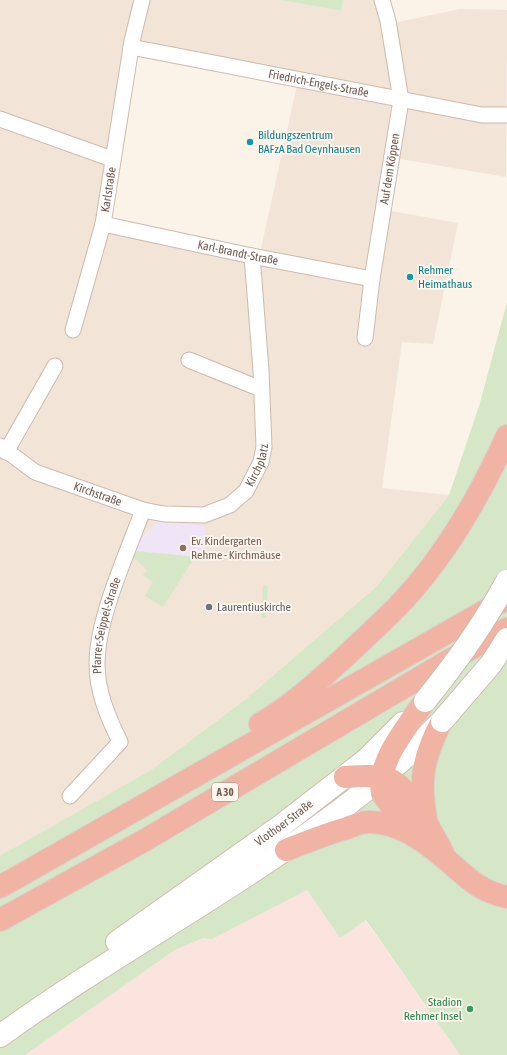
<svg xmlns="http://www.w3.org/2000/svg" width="507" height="1055" font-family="'Asap Condensed',sans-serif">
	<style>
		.residential { fill: #f2e4d7; fill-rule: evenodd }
		.commercial { fill: #fae4dd }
		.education { fill: #efe5f7 }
		.green { fill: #d6e7c7 }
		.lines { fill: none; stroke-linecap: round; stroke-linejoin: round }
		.street-casing { stroke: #ccbaaf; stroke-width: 17 }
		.secondary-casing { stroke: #d0bcaf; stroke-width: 24 }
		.highway-casing { stroke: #d8d1cd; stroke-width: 24 }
		.street { stroke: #fff; stroke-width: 15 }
		.secondary { stroke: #fff; stroke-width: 22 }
		.highway { stroke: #f0b3a4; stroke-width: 22 }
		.secondary-bridge-casing { stroke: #d0bcaf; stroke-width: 24; stroke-linecap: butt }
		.secondary-bridge { stroke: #fff; stroke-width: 22 }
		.culture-dot { fill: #0f9aa8; stroke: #fef7ee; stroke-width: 1.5 }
		.education-dot { fill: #8d6e63; stroke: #fef7ee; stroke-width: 1.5 }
		.worship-dot { fill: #6b7280; stroke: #fef7ee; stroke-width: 1.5 }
		.leisure-dot { fill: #2e9e5b; stroke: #fef7ee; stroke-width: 1.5 }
		.labels { text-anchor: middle; stroke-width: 3.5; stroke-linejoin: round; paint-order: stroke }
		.shield { fill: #fef7ee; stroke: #9d887e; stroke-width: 1 }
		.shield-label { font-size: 11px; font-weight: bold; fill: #73594e }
		.street-label { font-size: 12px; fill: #73594e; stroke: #fef7ee }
		.culture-label { font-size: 12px; fill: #0d838f; stroke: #fef7ee; text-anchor: start }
		.education-label { font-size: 12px; fill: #785e54; stroke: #fef7ee; text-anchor: start }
		.worship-label { font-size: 12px; fill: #5b616d; stroke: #fef7ee; text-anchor: start }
		.leisure-label { font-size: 12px; fill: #27864d; stroke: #fef7ee; text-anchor: end }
	</style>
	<rect width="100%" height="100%" fill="#fbf2e8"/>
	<path class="residential" d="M 0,0 L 281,0 L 341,11 L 343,0 L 375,0 L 384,25 L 460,9 L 507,10 L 506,177 L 400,159 L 391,211 L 458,223 L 433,344 L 402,342 L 382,488 L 449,495 L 377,586 L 246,699 L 151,770 L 2,856 L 0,856 ZM 134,51 L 297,85 L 260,253 L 105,219 Z"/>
	<polygon class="commercial" points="307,890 340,938 365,920 460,1055 25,1055 175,950"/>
	<polygon class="education" points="158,521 203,525 205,528 203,558 135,551 133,557 132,556 136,543"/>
	<g class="green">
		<polygon points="281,0 343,0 341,11"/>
		<polygon points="507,302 507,1055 460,1055 366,920 340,938 307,890 212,939 203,938 175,950 25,1055 0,1055 0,856 151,770 246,699 377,586 449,495 480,403"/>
		<polygon points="135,551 198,557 194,558 163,607 145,596 153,582 143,575 147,570 133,557"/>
		<polygon points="263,585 268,586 266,618 262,618"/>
	</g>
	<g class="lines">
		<defs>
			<g id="street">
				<path id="s1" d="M 131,47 L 482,115 L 507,115"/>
				<polyline points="0,119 112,159"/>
				<path id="s2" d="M 103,224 L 252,256 L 372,279"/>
				<path id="s3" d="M 73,330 L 103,224 L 132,41 L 142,0"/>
				<path id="s4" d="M 365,338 L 372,279 L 401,100 L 388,21 L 382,0"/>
				<polyline points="189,360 261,389"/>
				<path id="s5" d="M 0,446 L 35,472 L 143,510 L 164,514 L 204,515 L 230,505 L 246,491 L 261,462 L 264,447 L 261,370 L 252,256"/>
				<polyline points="6,452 55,366"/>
				<path id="s6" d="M 70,796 L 120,742 C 108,717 97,692 97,664 C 97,618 127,554 143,510"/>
			</g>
			<g id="secondary">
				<path id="s7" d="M 117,942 L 282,825 L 366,760 L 403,723"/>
				<path d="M 0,1036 C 131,941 277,869 400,762 C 414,750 427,735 441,722"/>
			</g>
			<g id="highway">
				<path d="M 260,724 C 293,705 322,678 350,652 C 365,638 381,623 396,608 C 443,560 479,498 507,436"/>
				<path d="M 345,777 C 359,776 378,774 391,780 C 408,787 434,836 443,853"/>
				<path d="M 426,819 C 419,779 423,757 442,721"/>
				<path d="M 413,835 L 382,793 C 376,763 408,725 425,701"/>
				<path d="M 286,850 C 306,842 326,834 347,828 C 353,826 361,822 367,822 C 399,821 425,842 448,861 C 468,878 479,891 507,897"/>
				<polyline points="0,887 499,603"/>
				<polyline points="0,920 145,840 448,661 507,629"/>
			</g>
		</defs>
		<use href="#street" class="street-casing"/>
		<use href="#secondary" class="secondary-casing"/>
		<use href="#highway" class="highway-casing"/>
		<use href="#street" class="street"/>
		<use href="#secondary" class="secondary"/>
		<use href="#highway" class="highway"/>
		<defs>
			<g id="secondary-bridge">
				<path d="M 425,701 C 456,663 484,624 507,581"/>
				<polyline points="442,721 491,664 507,639"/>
			</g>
		</defs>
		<use href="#secondary-bridge" class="secondary-bridge-casing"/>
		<use href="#secondary-bridge" class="secondary-bridge"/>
	</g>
	<g class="culture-dot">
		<circle cx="250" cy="142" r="4"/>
		<circle cx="410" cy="277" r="4"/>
	</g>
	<circle class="education-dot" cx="183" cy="548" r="4"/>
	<circle class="worship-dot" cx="209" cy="607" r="4"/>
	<circle class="leisure-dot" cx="470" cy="1009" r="4"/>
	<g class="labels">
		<rect class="shield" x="212" y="783" width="26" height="18" rx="3"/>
		<g class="shield-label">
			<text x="225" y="796">A 30</text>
		</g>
		<g class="street-label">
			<text dy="4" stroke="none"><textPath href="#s1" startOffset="191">Friedrich-Engels-Straße</textPath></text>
			<text dy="4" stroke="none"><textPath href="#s4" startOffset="171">Auf dem Köppen</textPath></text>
			<text dy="4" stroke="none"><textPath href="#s3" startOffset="145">Karlstraße</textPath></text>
			<text dy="4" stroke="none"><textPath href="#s2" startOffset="138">Karl-Brandt-Straße</textPath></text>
			<text dy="4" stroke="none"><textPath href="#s5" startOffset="297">Kirchplatz</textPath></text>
			<text dy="4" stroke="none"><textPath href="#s5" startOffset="110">Kirchstraße</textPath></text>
			<text dy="4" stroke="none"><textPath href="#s6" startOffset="195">Pfarrer-Seippel-Straße</textPath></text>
			<text dy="4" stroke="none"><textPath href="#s7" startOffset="205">Vlothoer Straße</textPath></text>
		</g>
		<g class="culture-label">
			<text x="258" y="139">Bildungszentrum<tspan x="258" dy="14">BAFzA Bad Oeynhausen</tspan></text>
			<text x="418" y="274">Rehmer<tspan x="418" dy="14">Heimathaus</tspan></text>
		</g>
		<g class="education-label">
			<text x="191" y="545">Ev. Kindergarten<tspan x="191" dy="14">Rehme - Kirchmäuse</tspan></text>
		</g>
		<g class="worship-label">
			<text x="217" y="611">Laurentiuskirche</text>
		</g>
		<g class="leisure-label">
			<text x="462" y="1006">Stadion<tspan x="462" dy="14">Rehmer Insel</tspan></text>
		</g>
	</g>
</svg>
